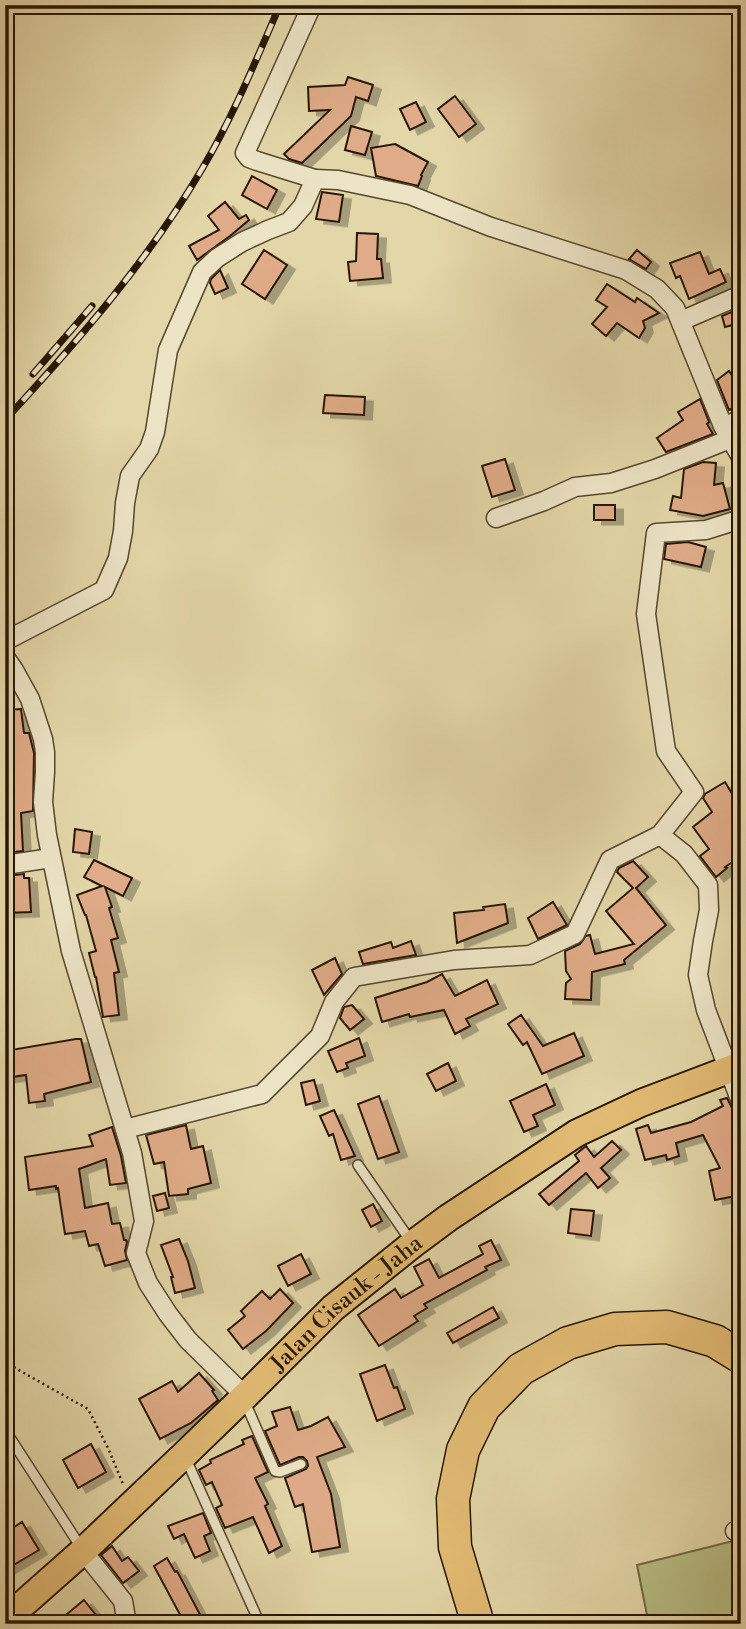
<svg xmlns="http://www.w3.org/2000/svg" width="746" height="1629" font-family="'Libre Bodoni',serif">
	<style>
		.green { fill: #b8bd84; stroke: #706a44; stroke-width: 2 }
		.building { fill: #dfab88; stroke: #271703; stroke-width: 2; filter: url(#shadow) }
		.lines { fill: none; stroke-linecap: round; stroke-linejoin: round }
		.lane-casing { stroke: #56472c; stroke-width: 12 }
		.street-casing { stroke: #56472c; stroke-width: 21 }
		.primary-casing { stroke: #271703; stroke-width: 30 }
		.highway-casing { stroke: #271703; stroke-width: 35 }
		.path { stroke: #271703; stroke-width: 2.5; stroke-dasharray: 2 3.5; stroke-linecap: butt }
		.lane { stroke: #ede4c6; stroke-width: 9 }
		.street { stroke: #ede4c6; stroke-width: 18 }
		.primary { stroke: #e2bb74; stroke-width: 26 }
		.highway { stroke: #e2bb74; stroke-width: 32 }
		.rail-casing { stroke: #271703; stroke-width: 7 }
		.rail { stroke: #ede4c6; stroke-width: 4.5; stroke-dasharray: 13; stroke-linecap: butt }
		.labels { text-anchor: middle; stroke-width: 5; stroke-linejoin: round; paint-order: stroke }
		.street-label { font-size: 23px; fill: #271703; stroke: #ede4c6 }
	</style>
	<defs>
		<filter id="shadow"><feDropShadow dx="8" dy="4.5" stdDeviation="0" flood-color="#0004"/></filter>
	</defs>
	<rect width="100%" height="100%" fill="#e3d6a8"/>
	<filter id="stains"><feTurbulence type="fractalNoise" baseFrequency=".00286" numOctaves="4"/><feColorMatrix values="0 0 0 0 .2 0 0 0 0 .09 0 0 0 0 .02 0 0 0 .5 -.17"/></filter>
	<radialGradient id="worn" r=".72"><stop offset=".6" stop-color="#630" stop-opacity="0"/><stop offset="1" stop-color="#630" stop-opacity=".3"/></radialGradient>
	<polygon class="green" points="741,1539 741,1624 635,1624 647,1615 637,1565"/>
	<g class="building">
		<polygon points="348,77 373,85 368,101 356,97 351,116 302,163 289,159 284,154 330,110 309,111 308,87 345,85"/>
		<polygon points="455,96 476,124 459,137 438,109"/>
		<polygon points="416,102 426,122 410,130 400,109"/>
		<polygon points="351,126 372,132 365,155 345,150"/>
		<polygon points="395,144 428,162 421,175 422,176 418,186 376,176 371,148"/>
		<polygon points="252,176 277,190 267,209 242,195"/>
		<polygon points="322,192 343,195 339,222 316,219"/>
		<polygon points="225,202 239,219 246,215 249,220 230,236 197,260 189,246 219,230 208,216"/>
		<polygon points="357,233 378,234 377,259 381,259 383,278 350,281 348,262 356,261"/>
		<polygon points="264,250 287,265 265,299 242,284"/>
		<polygon points="637,250 651,262 646,269 629,259"/>
		<polygon points="700,252 709,274 720,269 726,282 689,299 680,276 676,278 670,263"/>
		<polygon points="220,270 228,288 215,294 210,283 211,279"/>
		<polygon points="607,284 635,302 637,298 659,313 643,321 645,328 639,338 617,323 606,336 592,324 607,307 596,300"/>
		<polygon points="736,310 740,323 725,327 722,316"/>
		<polygon points="729,371 741,389 741,405 732,411 731,409 729,410 717,380"/>
		<polygon points="325,395 365,397 364,415 323,413"/>
		<polygon points="700,399 709,422 707,424 713,434 666,452 657,438 683,420 678,412"/>
		<polygon points="505,459 515,490 492,497 482,466"/>
		<polygon points="703,462 716,463 714,485 723,483 730,509 703,516 670,510 673,496 681,498 684,469"/>
		<rect x="594" y="505" width="21" height="15"/>
		<polygon points="688,542 706,547 701,567 664,559 666,544"/>
		<polygon points="21,709 24,733 29,733 34,753 33,811 21,813 23,851 5,853 5,710"/>
		<polygon points="725,782 741,809 741,856 725,867 727,868 716,877 700,856 709,849 693,827 712,812 703,798 705,794"/>
		<polygon points="75,829 92,832 89,854 73,852"/>
		<polygon points="94,860 132,878 123,896 105,887 112,907 109,908 118,938 111,940 119,972 114,973 119,1015 103,1017 96,977 95,977 89,953 96,951 86,915 85,915 77,895 102,886 84,877"/>
		<polygon points="633,861 648,877 636,888 666,925 624,960 625,964 592,972 591,1000 565,999 566,983 571,979 566,971 565,951 580,944 586,936 590,935 595,954 634,944 606,911 633,888 617,872 619,868"/>
		<polygon points="24,874 24,878 29,878 31,912 5,913 5,876"/>
		<polygon points="553,902 567,925 538,939 528,918"/>
		<polygon points="505,904 508,923 457,943 454,913 484,910 483,907"/>
		<polygon points="411,941 416,955 363,964 359,952 391,942 393,948"/>
		<polygon points="335,958 342,974 324,995 312,970"/>
		<polygon points="442,974 455,996 487,980 498,1004 466,1019 470,1026 455,1034 444,1010 410,1017 409,1014 382,1022 375,998 427,982"/>
		<polygon points="352,1005 364,1019 350,1030 340,1018 344,1007"/>
		<polygon points="521,1015 543,1046 574,1033 584,1056 542,1074 527,1042 523,1045 508,1024"/>
		<polygon points="359,1038 365,1056 346,1063 348,1068 337,1072 328,1051"/>
		<polygon points="76,1039 81,1039 91,1082 44,1094 45,1101 29,1103 26,1075 5,1078 5,1051"/>
		<polygon points="448,1063 456,1081 436,1091 427,1074"/>
		<polygon points="314,1080 320,1101 306,1105 301,1083"/>
		<polygon points="546,1084 555,1105 533,1115 538,1126 524,1132 510,1101"/>
		<polygon points="379,1096 399,1152 378,1159 358,1104"/>
		<polygon points="727,1098 733,1110 741,1114 741,1195 715,1200 709,1171 720,1168 703,1135 676,1143 679,1156 667,1160 666,1155 645,1160 636,1129 648,1125 651,1133 691,1122 723,1106 720,1100"/>
		<polygon points="334,1110 355,1156 341,1160 333,1134 329,1136 320,1116"/>
		<polygon points="186,1125 191,1149 203,1146 211,1183 188,1189 188,1194 169,1196 164,1162 154,1164 146,1135"/>
		<polygon points="112,1127 121,1156 126,1183 110,1185 106,1159 79,1169 85,1208 108,1203 112,1224 120,1223 124,1240 126,1240 127,1242 125,1251 127,1260 105,1266 98,1244 89,1246 85,1231 65,1234 58,1188 56,1189 56,1186 29,1190 25,1157 93,1146 89,1135"/>
		<polygon points="612,1141 621,1150 601,1168 610,1178 598,1188 586,1173 549,1205 539,1194 579,1161 575,1155 586,1146 594,1157"/>
		<polygon points="165,1193 169,1208 157,1211 153,1196"/>
		<polygon points="373,1204 382,1221 371,1227 362,1210"/>
		<polygon points="571,1209 594,1211 591,1236 568,1233"/>
		<polygon points="179,1239 188,1261 195,1288 175,1293 171,1277 173,1277 161,1245"/>
		<polygon points="491,1240 501,1260 485,1267 487,1270 424,1304 427,1308 414,1316 418,1321 379,1346 358,1315 395,1289 401,1298 423,1285 414,1267 429,1259 439,1278 483,1254 479,1246"/>
		<polygon points="301,1254 311,1274 288,1286 278,1266"/>
		<polygon points="280,1289 293,1303 266,1331 243,1349 228,1330 245,1316 241,1311 262,1291 270,1299"/>
		<polygon points="493,1307 499,1318 453,1343 447,1333"/>
		<polygon points="385,1365 394,1388 397,1387 405,1409 377,1421 360,1374"/>
		<polygon points="199,1373 214,1390 212,1391 218,1400 191,1423 160,1439 139,1399 172,1381 178,1392"/>
		<polygon points="290,1407 298,1430 311,1426 328,1417 345,1447 317,1457 331,1494 340,1547 312,1552 303,1504 295,1507 285,1478 306,1469 308,1466 307,1461 303,1457 299,1457 280,1465 265,1431 277,1426 272,1412"/>
		<polygon points="252,1436 268,1472 255,1478 268,1504 265,1506 282,1546 269,1553 253,1517 225,1528 216,1508 222,1505 212,1482 206,1485 199,1470 211,1463 210,1460 244,1444 242,1440"/>
		<polygon points="91,1444 106,1472 78,1488 63,1460"/>
		<polygon points="203,1513 211,1533 204,1536 210,1551 195,1558 184,1534 174,1539 168,1526"/>
		<polygon points="22,1522 39,1550 5,1570 5,1533"/>
		<polygon points="112,1546 122,1561 128,1557 139,1571 123,1583 101,1555"/>
		<polygon points="167,1558 175,1572 177,1571 205,1624 185,1624 154,1566"/>
		<polygon points="84,1600 103,1624 55,1624"/>
	</g>
	<g class="lines">
		<defs>
			<g id="lane">
				<polyline points="5,996 5,997"/>
				<polyline points="358,1165 412,1243"/>
				<polyline points="245,1402 275,1471 280,1472 301,1464"/>
				<polyline points="5,1430 82,1549"/>
				<polyline points="186,1459 260,1624"/>
			</g>
			<g id="street">
				<polyline points="312,5 245,153 249,158 257,161 315,179"/>
				<polyline points="681,321 741,295"/>
				<polyline points="723,426 741,420"/>
				<polyline points="496,518 544,501 575,487 611,483 655,469 730,439"/>
				<polyline points="5,641 104,590 118,558 123,531 125,503 130,476 149,449 155,432 168,350 202,272 217,258 242,242 268,230 289,222 303,206 315,179 338,180 410,195 491,227 626,270 657,289 675,308 723,426 741,457"/>
				<polyline points="5,657 14,670 30,699 43,739 45,752 45,772 43,802 47,835 71,951 132,1153 144,1221 136,1253 148,1283 168,1314 188,1340 245,1396"/>
				<polyline points="660,835 684,854 708,885 709,910 703,941 698,975 706,1010 741,1102"/>
				<polyline points="5,865 51,858"/>
				<polyline points="125,1129 262,1094 320,1036 334,1002 354,977 454,960 530,955 575,934 610,860 660,835 694,792 666,751 646,614 656,533 706,530 741,519"/>
				<polyline points="735,1531 741,1530"/>
				<polyline points="83,1551 123,1601 127,1624"/>
			</g>
			<g id="primary">
				<path id="s1" d="M 5,1620 L 83,1551 L 184,1455 L 245,1396 L 333,1308 L 413,1244 L 448,1218 L 577,1133 L 641,1103 L 741,1065"/>
			</g>
			<polyline id="highway" points="478,1624 455,1547 453,1499 463,1450 484,1407 521,1369 568,1343 615,1329 667,1327 715,1341 741,1357"/>
		</defs>
		<use href="#lane" class="lane-casing"/>
		<use href="#street" class="street-casing"/>
		<use href="#primary" class="primary-casing"/>
		<use href="#highway" class="highway-casing"/>
		<polyline class="path" points="5,1353 15,1368 88,1409 108,1448 123,1484"/>
		<use href="#lane" class="lane"/>
		<use href="#street" class="street"/>
		<use href="#primary" class="primary"/>
		<use href="#highway" class="highway"/>
		<defs>
			<g id="rail">
				<polyline points="33,374 92,306"/>
				<path d="M 5,420 C 77,342 148,261 202,169 C 233,117 256,60 280,5"/>
			</g>
		</defs>
		<use href="#rail" class="rail-casing"/>
		<use href="#rail" class="rail"/>
	</g>
	<g class="labels">
		<g class="street-label">
			<text dy="8" stroke="none"><textPath href="#s1" startOffset="466">Jalan Cisauk - Jaha</textPath></text>
		</g>
	</g>
	<rect width="746" height="1629" fill="none" stroke="#e3d6a8" stroke-width="28"/>
	<rect x="7" y="7" width="732" height="1615" fill="none" stroke="#271703" stroke-width="3.5"/>
	<rect x="14" y="14" width="718" height="1601" fill="none" stroke="#271703" stroke-width="2"/>
	<rect width="100%" height="100%" filter="url(#stains)"/>
	<rect width="100%" height="100%" fill="url(#worn)"/>
</svg>
